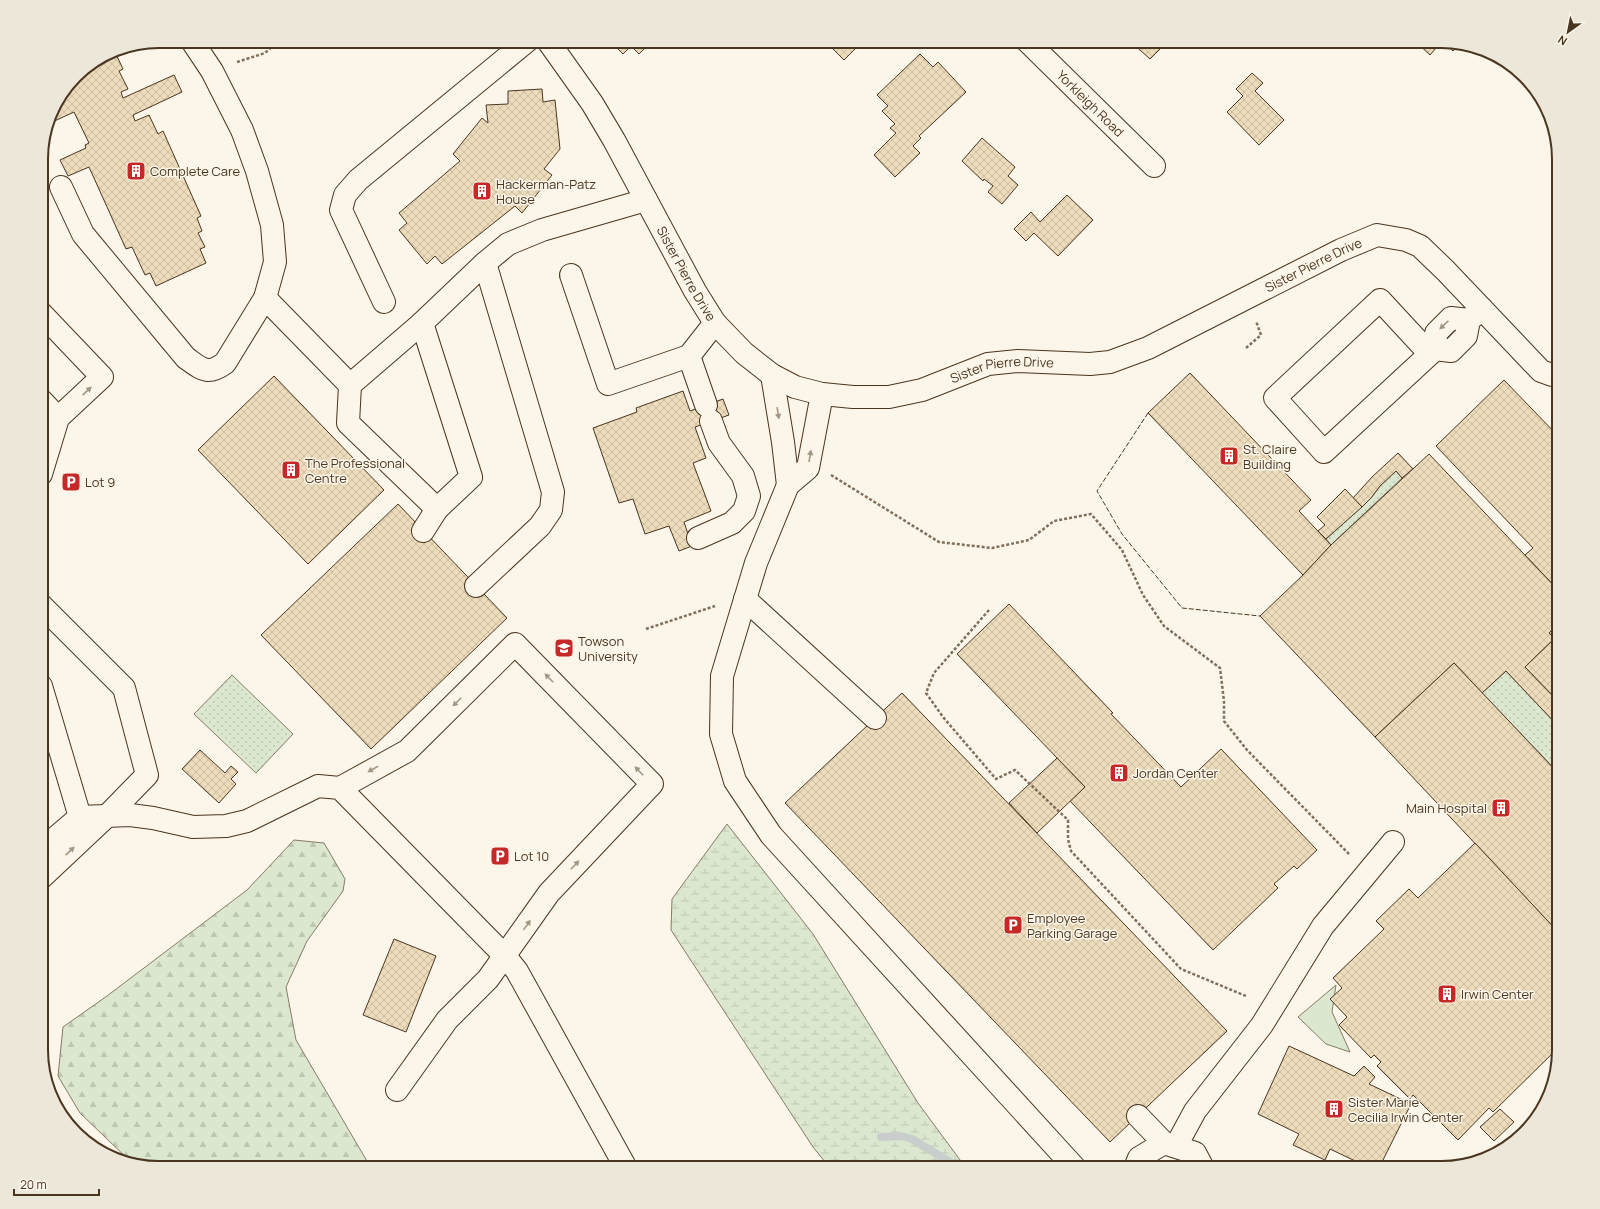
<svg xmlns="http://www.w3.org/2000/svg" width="1600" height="1209" font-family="Manrope,sans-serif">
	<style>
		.grass { fill: url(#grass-dots); stroke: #887966 }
		.forest { fill: url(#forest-firs); stroke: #887966 }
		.wetland { fill: url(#wetland-marsh); stroke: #887966 }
		.park { fill: #dce7d0; stroke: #887966 }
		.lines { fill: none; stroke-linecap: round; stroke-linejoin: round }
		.stream { stroke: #c9cecd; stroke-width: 8 }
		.building { fill: url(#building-cross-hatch); stroke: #4a3520 }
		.minor-casing { stroke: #4a3520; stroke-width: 24 }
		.path { stroke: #7f6f5c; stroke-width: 2.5; stroke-dasharray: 3 2; stroke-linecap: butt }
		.minor { stroke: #fbf6e9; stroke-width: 22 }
		.fence { stroke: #4a3520; stroke-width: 1; stroke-dasharray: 5 2; stroke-linecap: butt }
		.oneway { fill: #a29684 }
		.labels { text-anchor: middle; stroke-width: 3; stroke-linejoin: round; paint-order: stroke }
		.street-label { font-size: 13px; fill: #4a3520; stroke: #fbf6e9 }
		.poi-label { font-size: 13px; fill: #4a3520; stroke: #fbf6e9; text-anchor: start }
		.rim { fill: none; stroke: #4a3520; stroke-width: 2 }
	</style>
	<defs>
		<pattern id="grass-dots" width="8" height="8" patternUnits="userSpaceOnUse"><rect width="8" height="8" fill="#dce7d0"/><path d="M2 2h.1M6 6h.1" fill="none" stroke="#bec7b2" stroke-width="1.8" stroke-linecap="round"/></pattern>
		<pattern id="forest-firs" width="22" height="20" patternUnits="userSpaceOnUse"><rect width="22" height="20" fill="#dce7d0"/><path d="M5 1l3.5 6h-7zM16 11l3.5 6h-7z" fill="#bec7b2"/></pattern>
		<pattern id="wetland-marsh" width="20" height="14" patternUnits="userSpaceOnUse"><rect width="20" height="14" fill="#dce7d0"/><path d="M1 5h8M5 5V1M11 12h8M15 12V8" fill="none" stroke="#bec7b2"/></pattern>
		<pattern id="building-cross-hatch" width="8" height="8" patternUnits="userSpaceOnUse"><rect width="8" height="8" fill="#ecdcbc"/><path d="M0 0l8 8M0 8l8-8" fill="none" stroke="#ccbda1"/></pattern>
	</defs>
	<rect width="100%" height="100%" fill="#fbf6e9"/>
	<g class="grass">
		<polygon points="1396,471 1402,478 1331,545 1326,539 1371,498 1380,486"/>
		<polygon points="1506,671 1559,727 1559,759 1552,766 1482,693"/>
		<polygon points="232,675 293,734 256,773 194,714"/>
	</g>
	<polygon class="forest" points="294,840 324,843 345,879 343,891 307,941 286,987 296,1040 371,1168 159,1168 132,1163 80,1113 58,1076 63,1027 107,996 247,890"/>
	<polygon class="wetland" points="727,824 813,934 918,1103 966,1168 830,1168 813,1147 671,930 672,899"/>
	<polygon class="park" points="1336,985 1332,1012 1350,1052 1326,1044 1298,1017"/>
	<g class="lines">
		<polyline class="stream" points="881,1137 901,1136 912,1139 953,1164 956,1168"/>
	</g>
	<g class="building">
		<polygon points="610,41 649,41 651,42 639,54 631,46 623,54"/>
		<polygon points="825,41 863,41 844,60"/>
		<polygon points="1130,41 1168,41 1150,59"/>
		<polygon points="1415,41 1441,41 1460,44 1453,51 1442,41 1430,55"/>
		<polygon points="114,50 123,69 119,71 128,89 121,92 123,98 174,75 182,92 133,115 135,121 149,115 158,134 163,131 201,216 197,218 202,231 198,233 205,247 200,249 206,263 156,286 150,273 145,275 132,247 126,249 89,167 68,176 60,160 86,148 85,145 89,143 74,112 48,124 50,114 76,75"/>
		<polygon points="920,54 933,67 938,62 966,92 919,136 921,138 913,146 920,153 895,177 874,155 896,133 890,128 895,124 882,111 888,106 877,95"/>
		<polygon points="1252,73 1263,83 1255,91 1284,120 1259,145 1227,112 1243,96 1236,89"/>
		<polygon points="542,89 543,102 555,100 560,149 544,169 552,175 522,213 515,206 442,264 435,256 427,264 399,230 407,223 399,213 460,161 453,154 482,118 488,123 486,105 508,104 508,91"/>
		<polygon points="982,138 1015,167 1008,176 1018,185 1002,204 988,192 993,186 984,179 983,181 962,161"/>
		<polygon points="41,159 49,166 41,174"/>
		<polygon points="1067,195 1093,220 1058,256 1034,233 1026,241 1014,229 1031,212 1040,222"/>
		<polygon points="1190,373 1311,500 1299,511 1331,545 1303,575 1148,413"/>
		<polygon points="274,376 384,490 308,564 198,450"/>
		<polygon points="1504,380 1559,437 1559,591 1525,555 1533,548 1436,446"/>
		<polygon points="683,391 690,411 723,399 729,415 695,427 706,458 693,463 711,511 684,522 692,546 679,551 669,526 645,534 633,499 619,503 593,428 637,412 636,408"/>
		<polygon points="1398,453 1413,469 1402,478 1396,471 1380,486 1371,498 1362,507 1353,498 1373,476"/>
		<polygon points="1429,454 1559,591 1559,623 1549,633 1559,643 1559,648 1552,641 1525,667 1559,702 1559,727 1506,671 1482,693 1454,663 1375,737 1260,616 1303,575 1331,545"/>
		<polygon points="1345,489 1362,507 1326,539 1318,531 1325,525 1317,517"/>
		<polygon points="398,504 507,618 371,749 261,635"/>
		<polygon points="1009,604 1113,713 1111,714 1181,787 1221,749 1317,850 1297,869 1294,866 1274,884 1278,888 1213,950 1070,801 1085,787 957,654"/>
		<polygon points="1559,623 1559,643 1549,633"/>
		<polygon points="1552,641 1559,648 1559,702 1525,667"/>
		<polygon points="1454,663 1559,774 1559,933 1375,737"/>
		<polygon points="902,693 1227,1031 1110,1142 785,803"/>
		<polygon points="200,750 225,773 231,766 238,772 231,779 236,784 219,803 182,769"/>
		<polygon points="1057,758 1085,787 1037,833 1009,803"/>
		<polygon points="1559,759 1559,774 1552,766"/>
		<polygon points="1475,843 1559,933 1559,1047 1493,1112 1489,1108 1458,1140 1413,1095 1410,1099 1377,1066 1381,1062 1374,1055 1371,1058 1339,1025 1347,1017 1330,999 1342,988 1333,978 1384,929 1376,921 1409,889 1418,898"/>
		<polygon points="394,939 436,956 406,1032 363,1015"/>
		<polygon points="1289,1046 1354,1076 1364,1066 1375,1077 1369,1084 1411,1104 1379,1168 1370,1168 1330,1149 1325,1160 1293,1145 1299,1134 1258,1114"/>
		<polygon points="1500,1109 1514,1122 1494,1141 1480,1127"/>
	</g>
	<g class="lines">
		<defs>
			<g id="minor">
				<path id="s1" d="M 548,41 L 592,103 L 614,140 L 695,291 L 715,323 L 744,353 L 772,375 L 795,387 L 822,394 L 853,397 L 889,397 L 922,390 L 988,364 L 1018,361 L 1090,364 L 1110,362 L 1148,348 L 1341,250 L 1377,235 L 1406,240 L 1420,246 L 1445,270 L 1541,371 L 1552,375 L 1559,375"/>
				<path id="s2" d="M 1027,41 L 1154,166"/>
				<path d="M 61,187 L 83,234 L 186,358 C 202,369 207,376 225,363 L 265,298 L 275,262 L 272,225 L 257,171 L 242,130 L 212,71 L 192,41"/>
				<polyline points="571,275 608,384 689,356 715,323"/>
				<polyline points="265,298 350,385 348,423 437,509 471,477 422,323"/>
				<polyline points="384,302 341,210 345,195 358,180 527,41"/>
				<polyline points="41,313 102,377 58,418 41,474"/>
				<polyline points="1435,349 1436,333 1451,318 1469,320"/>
				<polyline points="1430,354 1324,452 1275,398 1380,300 1430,354 1435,349 1451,351 1466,336 1469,320 1482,309"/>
				<polyline points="689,356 706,405"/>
				<polyline points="772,375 783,442 788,485"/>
				<polyline points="350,385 422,323 485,263 508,244 542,230 646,200"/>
				<polyline points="822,394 808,468 788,485 756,563 722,676 721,734 735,781 771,835 1075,1168"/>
				<polyline points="41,400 58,418"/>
				<polyline points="423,531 437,509"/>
				<polyline points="698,538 732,523 744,511 749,496 743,476 719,443 711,421"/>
				<polyline points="476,586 540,526 551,510 553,492 485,263"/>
				<polyline points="745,599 875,718"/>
				<polyline points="41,605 124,688 147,775 108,815 41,878"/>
				<polyline points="41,686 80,817"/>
				<polyline points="340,788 407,751 515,644 652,784 549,893 488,979 447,1020 397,1090"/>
				<polyline points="41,848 47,845 80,817 130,815 153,818 193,827 226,826 247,821 318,786 340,788 505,956 517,971 626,1168"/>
				<polyline points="1138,1116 1164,1143"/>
				<polyline points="1176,1146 1195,1111 1262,1025 1323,926 1393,842"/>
				<polyline points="1135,1168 1139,1158 1164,1143 1195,1153 1203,1168"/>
			</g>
		</defs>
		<use href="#minor" class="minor-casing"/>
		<g class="path">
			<polyline points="237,62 265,53 278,41"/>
			<polyline points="1246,348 1261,335 1256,321"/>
			<polyline points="831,475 939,542 992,548 1029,540 1054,521 1091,514 1122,550 1143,595 1164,626 1220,668 1224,701 1224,721 1247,750 1349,854"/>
			<polyline points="989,610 934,673 926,693 943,717 996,779 1015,770 1068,820 1068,839 1071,851 1181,969 1246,996"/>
			<polyline points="646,629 715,606"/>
		</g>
		<use href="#minor" class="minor"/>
		<polyline class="fence" points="1148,413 1097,491 1122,534 1182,608 1260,616"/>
	</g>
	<defs><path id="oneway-solid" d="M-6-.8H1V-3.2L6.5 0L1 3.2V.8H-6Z"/></defs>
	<g class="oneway">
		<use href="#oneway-solid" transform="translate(1444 325) rotate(137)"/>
		<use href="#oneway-solid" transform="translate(87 391) rotate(-43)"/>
		<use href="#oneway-solid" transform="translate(778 413) rotate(81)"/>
		<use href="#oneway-solid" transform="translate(810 456) rotate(-80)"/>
		<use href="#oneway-solid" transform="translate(549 678) rotate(-134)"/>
		<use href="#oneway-solid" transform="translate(457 702) rotate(135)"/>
		<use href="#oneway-solid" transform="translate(373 769) rotate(151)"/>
		<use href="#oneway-solid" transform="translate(639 771) rotate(-134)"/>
		<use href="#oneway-solid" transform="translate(70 851) rotate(-44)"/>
		<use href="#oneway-solid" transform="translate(575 865) rotate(-46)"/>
		<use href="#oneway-solid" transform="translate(527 925) rotate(-55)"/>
	</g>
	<defs>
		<symbol id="building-square" viewBox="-11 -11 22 22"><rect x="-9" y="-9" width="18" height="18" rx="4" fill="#c62828" stroke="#fbf6e9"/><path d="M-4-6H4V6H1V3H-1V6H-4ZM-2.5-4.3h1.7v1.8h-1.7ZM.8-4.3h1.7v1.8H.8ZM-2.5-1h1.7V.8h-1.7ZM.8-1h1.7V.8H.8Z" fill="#fff"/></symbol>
		<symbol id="parking-square" viewBox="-11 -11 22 22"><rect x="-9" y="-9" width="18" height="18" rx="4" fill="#c62828" stroke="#fbf6e9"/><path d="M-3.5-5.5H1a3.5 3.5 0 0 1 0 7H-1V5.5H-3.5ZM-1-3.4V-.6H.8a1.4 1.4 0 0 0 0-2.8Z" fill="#fff"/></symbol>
		<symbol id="university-square" viewBox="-11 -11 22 22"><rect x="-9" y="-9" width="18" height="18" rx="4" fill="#c62828" stroke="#fbf6e9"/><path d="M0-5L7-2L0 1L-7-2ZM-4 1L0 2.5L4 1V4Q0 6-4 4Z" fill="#fff"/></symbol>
	</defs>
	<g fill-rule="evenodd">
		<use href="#building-square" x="125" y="160" width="22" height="22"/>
		<use href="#building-square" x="471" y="180" width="22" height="22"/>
		<use href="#building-square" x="1218" y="445" width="22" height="22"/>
		<use href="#building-square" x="280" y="459" width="22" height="22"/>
		<use href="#parking-square" x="60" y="471" width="22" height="22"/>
		<use href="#university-square" x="553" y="637" width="22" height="22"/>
		<use href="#building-square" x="1108" y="762" width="22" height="22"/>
		<use href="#building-square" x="1490" y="797" width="22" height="22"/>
		<use href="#parking-square" x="489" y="845" width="22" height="22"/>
		<use href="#parking-square" x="1002" y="914" width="22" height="22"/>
		<use href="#building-square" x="1436" y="983" width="22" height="22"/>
		<use href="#building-square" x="1323" y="1098" width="22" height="22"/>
	</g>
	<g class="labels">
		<g class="street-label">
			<text dy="5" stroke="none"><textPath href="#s2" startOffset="89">Yorkleigh Road</textPath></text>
			<text dy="5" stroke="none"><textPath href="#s1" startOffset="979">Sister Pierre Drive</textPath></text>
			<text dy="5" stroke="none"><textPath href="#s1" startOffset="271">Sister Pierre Drive</textPath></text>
			<text dy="5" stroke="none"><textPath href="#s1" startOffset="644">Sister Pierre Drive</textPath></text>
		</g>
		<g class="poi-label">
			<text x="150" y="176">Complete Care</text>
			<text x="496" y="189">Hackerman-Patz<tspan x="496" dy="15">House</tspan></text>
			<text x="1243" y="454">St. Claire<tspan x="1243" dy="15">Building</tspan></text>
			<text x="305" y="468">The Professional<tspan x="305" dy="15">Centre</tspan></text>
			<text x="85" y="487">Lot 9</text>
			<text x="578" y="646">Towson<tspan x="578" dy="15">University</tspan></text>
			<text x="1133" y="778">Jordan Center</text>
			<text x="1487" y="813" text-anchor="end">Main Hospital</text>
			<text x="514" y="861">Lot 10</text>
			<text x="1027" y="923">Employee<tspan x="1027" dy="15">Parking Garage</tspan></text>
			<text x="1461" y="999">Irwin Center</text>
			<text x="1348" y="1107">Sister Marie<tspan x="1348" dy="15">Cecilia Irwin Center</tspan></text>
		</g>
	</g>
	<path d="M0 0H1600V1209H0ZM159 48H1441A111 111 0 0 1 1552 159V1050A111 111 0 0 1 1441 1161H159A111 111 0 0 1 48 1050V159A111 111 0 0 1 159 48Z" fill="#ede7d9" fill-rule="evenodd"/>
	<path class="rim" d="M159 48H1441A111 111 0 0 1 1552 159V1050A111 111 0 0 1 1441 1161H159A111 111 0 0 1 48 1050V159A111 111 0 0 1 159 48Z"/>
	<g transform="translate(1568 32) rotate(213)" stroke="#fbf6e9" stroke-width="3" paint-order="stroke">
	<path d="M0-3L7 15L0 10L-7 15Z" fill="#4a3520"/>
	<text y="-6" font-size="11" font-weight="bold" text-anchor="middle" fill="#4a3520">N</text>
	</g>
	<path d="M14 1189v6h85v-6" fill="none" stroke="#4a3520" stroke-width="2"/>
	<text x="20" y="1189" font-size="12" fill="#4a3520" stroke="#fbf6e9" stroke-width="3" paint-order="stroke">20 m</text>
</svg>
